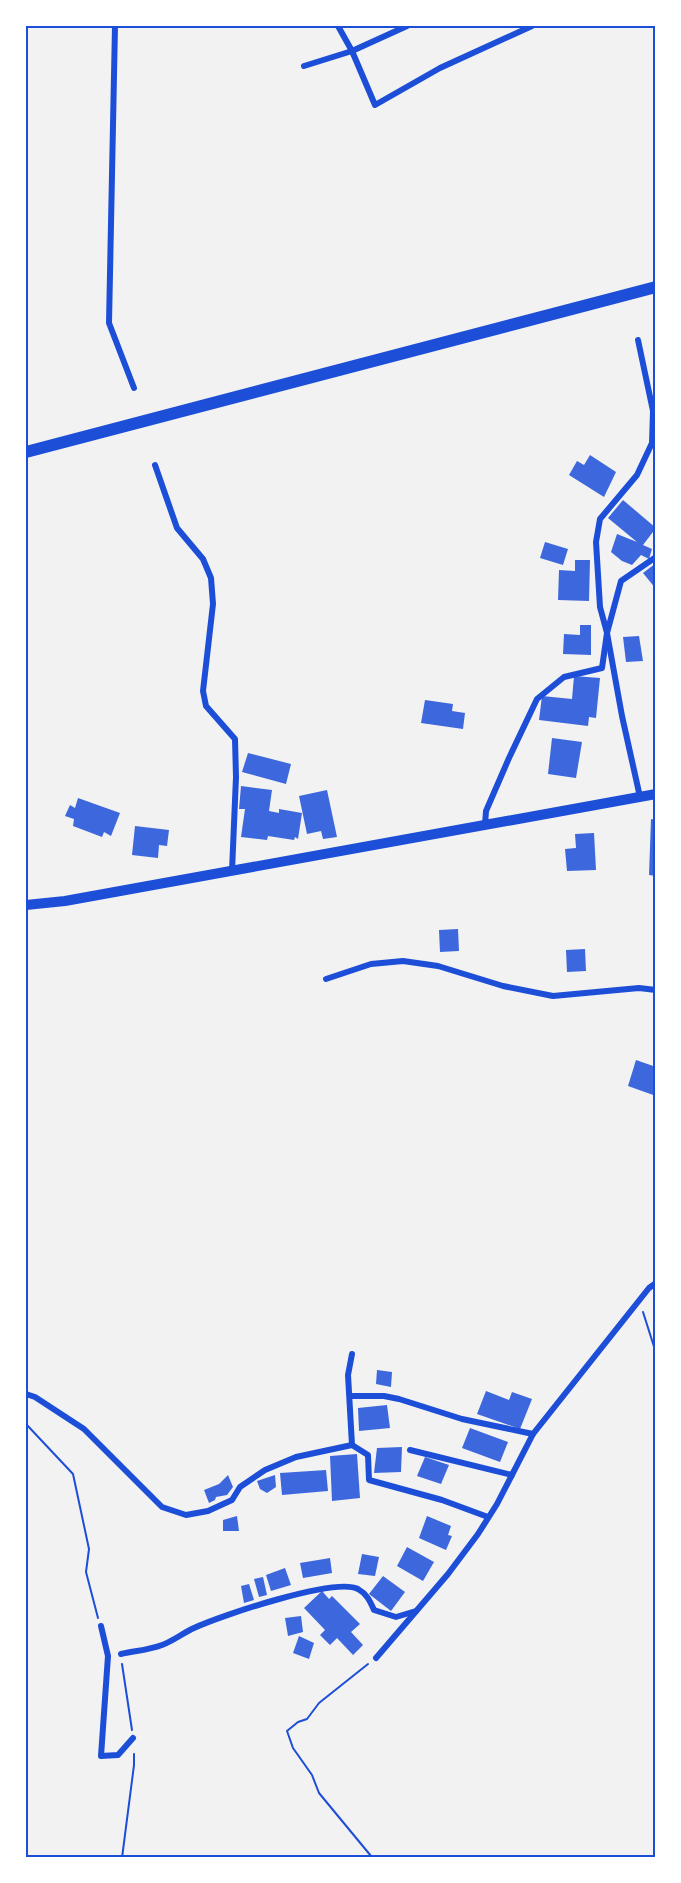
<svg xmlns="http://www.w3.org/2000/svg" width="681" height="1883" font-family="'IBM Plex Sans',sans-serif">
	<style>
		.building { fill: #3d67dc }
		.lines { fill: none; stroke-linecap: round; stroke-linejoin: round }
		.path { stroke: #1d4ed8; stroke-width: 2 }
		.minor { stroke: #1d4ed8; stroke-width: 6 }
		.tertiary { stroke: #1d4ed8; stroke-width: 10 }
		.primary { stroke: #1d4ed8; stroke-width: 12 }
		.neatline { fill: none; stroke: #1d4ed8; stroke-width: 2 }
	</style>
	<rect width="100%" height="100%" fill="#f2f2f2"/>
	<g class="building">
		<polygon points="590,455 616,472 604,497 569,475 577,461 584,465"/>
		<polygon points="623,500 656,528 643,545 652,549 649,559 641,555 632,565 622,561 611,552 617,534 637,542 608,518"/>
		<polygon points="545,542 568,549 563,565 540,558"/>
		<polygon points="575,560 590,560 589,601 558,600 559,570 575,571"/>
		<polygon points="656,563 656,589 643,573"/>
		<polygon points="580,625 591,625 591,655 563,654 564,634 580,635"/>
		<polygon points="639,636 643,661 626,662 623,637"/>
		<polygon points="574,676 600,678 596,718 589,717 588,726 539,720 542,696 572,699"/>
		<polygon points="425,700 453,704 452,711 465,713 463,729 421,723"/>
		<polygon points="552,738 582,742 576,778 548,774"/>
		<polygon points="248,753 291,764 286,784 242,772"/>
		<polygon points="241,786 272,790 269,811 279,813 279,809 302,813 298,839 295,837 294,840 268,836 267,840 241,837 245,809 239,809"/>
		<polygon points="327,790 337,837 323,839 321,831 307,834 299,796"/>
		<polygon points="78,798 120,813 111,836 104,832 102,837 73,826 74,819 65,816 70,805 75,808"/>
		<polygon points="651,819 656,820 656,876 649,875"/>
		<polygon points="135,826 169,830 167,846 159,845 158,858 132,855"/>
		<polygon points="594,833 596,870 567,871 565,849 576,848 575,834"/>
		<polygon points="458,929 459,951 440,952 439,930"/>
		<polygon points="585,949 586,971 567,972 566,950"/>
		<polygon points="636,1060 656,1067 656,1096 628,1086"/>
		<polygon points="377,1370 392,1372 391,1387 376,1384"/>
		<polygon points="486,1391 509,1400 512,1392 532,1399 520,1429 477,1414"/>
		<polygon points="387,1405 390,1428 359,1431 358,1408"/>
		<polygon points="470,1428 508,1442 500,1462 462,1448"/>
		<polygon points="402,1447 401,1472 374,1473 377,1448"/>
		<polygon points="357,1454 360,1498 332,1501 330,1456"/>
		<polygon points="425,1457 449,1465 441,1484 417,1476"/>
		<polygon points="326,1470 328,1491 282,1495 280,1473"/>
		<polygon points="228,1475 233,1487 227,1495 216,1497 215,1500 209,1503 204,1490 219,1484"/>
		<polygon points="275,1475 276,1487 267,1493 260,1489 257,1481"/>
		<polygon points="237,1516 239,1531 223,1531 223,1520"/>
		<polygon points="427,1516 451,1526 448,1535 452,1536 446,1550 419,1538"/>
		<polygon points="407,1547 434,1562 423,1581 397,1566"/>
		<polygon points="362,1554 379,1557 375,1576 358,1574"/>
		<polygon points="330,1558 332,1573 303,1578 300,1563"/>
		<polygon points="285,1568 291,1585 271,1591 266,1575"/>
		<polygon points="383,1576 405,1592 391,1611 369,1594"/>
		<polygon points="263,1577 267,1595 259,1597 254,1579"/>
		<polygon points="249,1584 254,1600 244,1603 241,1586"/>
		<polygon points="322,1591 329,1599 332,1596 360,1624 351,1632 363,1645 353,1655 337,1638 330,1645 320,1635 325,1630 304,1608"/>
		<polygon points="301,1616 303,1632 288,1636 285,1618"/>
		<polygon points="299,1636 314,1643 309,1659 293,1653"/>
	</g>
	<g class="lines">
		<g class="path">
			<polyline points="643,1312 656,1353"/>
			<polyline points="26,1424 73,1474 89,1549 86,1572 98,1618"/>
			<polyline points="122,1664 132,1730"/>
			<polyline points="368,1664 319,1703 307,1719 298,1722 287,1731 293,1748 312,1775 319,1793 371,1856 370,1858"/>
			<polyline points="122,1858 134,1765 134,1754"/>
		</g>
		<g class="minor">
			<polyline points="115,26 109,323 134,388"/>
			<polyline points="338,26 352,51 375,105 440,68 532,26"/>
			<polyline points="304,66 352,51 407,26"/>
			<polyline points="155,465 177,528 203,559 211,578 213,604 203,691 206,706 235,739 236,777 232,871"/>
			<polyline points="640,797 622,716 607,633 621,581 656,557"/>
			<polyline points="485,825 486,811 509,758 537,699 564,677 602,668 607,633 600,607 596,542 600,519 637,475 652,443 653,411 638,340"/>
			<polyline points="326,979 371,964 403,961 438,966 503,986 553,996 639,988 656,990"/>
			<polyline points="352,1354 348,1375 352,1445"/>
			<polyline points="26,1394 35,1397 84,1429 162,1507 186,1515 208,1511 232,1500 240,1487 265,1470 296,1457 352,1445 368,1455 369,1480 442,1500 488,1517"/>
			<polyline points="350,1396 384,1396 399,1399 462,1419 533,1434"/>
			<polyline points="410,1450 512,1475"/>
			<polyline points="101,1626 108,1656 101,1756 118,1755 133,1738"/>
			<path d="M 121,1654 C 134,1651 149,1650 162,1645 C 173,1641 183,1633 194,1628 C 220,1616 335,1577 358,1589 C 367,1594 370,1601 374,1610 L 396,1617 L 416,1611"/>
			<polyline points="376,1658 448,1574 478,1534 497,1504 533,1434 649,1288 656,1283"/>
		</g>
		<polyline class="tertiary" points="26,905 65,901 656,794"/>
		<polyline class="primary" points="26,452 656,287"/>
	</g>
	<rect width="681" height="1883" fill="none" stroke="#ffffff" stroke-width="54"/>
	<rect x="27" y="27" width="627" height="1829" class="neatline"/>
</svg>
